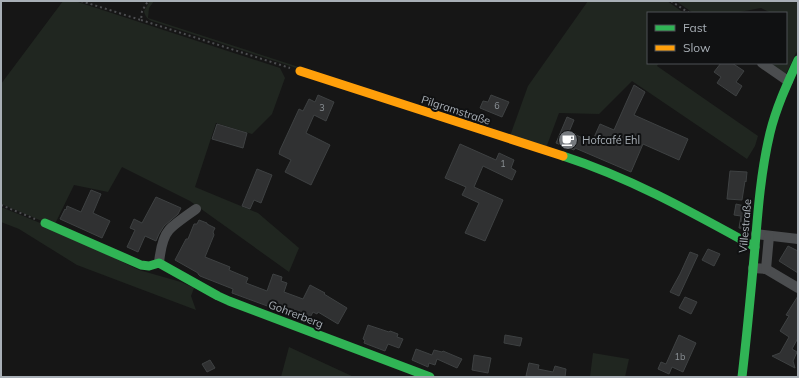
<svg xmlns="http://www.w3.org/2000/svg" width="799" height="378" font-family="Mulish,sans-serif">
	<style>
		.green { fill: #202620 }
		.building { fill: #303132; stroke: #3e4142 }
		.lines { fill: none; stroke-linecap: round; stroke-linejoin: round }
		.path { stroke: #4c4d50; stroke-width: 2; stroke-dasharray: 2 3; stroke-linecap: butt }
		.street { stroke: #4b4d4f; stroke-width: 10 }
		.fast { stroke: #30b455; stroke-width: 9 }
		.slow { stroke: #ff9f0a; stroke-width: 9 }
		.labels { text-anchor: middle; stroke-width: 4; stroke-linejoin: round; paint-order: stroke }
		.number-label { font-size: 9px; fill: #8a9095 }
		.street-label { font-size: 11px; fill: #a8afb6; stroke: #101112 }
		.poi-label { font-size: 11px; fill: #a8afb6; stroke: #101112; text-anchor: start }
	</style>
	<rect width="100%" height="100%" fill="#161616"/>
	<g class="green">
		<polygon points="63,1 75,1 280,68 285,78 272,114 252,134 216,123 195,187 258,213 299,248 289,272 190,201 122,167 108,192 74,185 54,226 1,204 1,84"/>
		<path d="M 150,1 L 154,1 L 149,8 L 148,18 L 447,115 L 446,117 L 152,21 C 147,19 145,16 144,11 Z"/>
		<polygon points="588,1 667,1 684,13 648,13 648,63 659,63 657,66 758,136 755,146 747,159 632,81 599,114 559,113 546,148 510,136 528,86"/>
		<polygon points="676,1 798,1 798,49 785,76 768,63 786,63 786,13 771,13 761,8 734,13 693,13"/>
		<polygon points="1,207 50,227 139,270 181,282 194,288 191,296 196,310 77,265 19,229 1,222"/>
		<polygon points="289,347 354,377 281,377"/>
		<polygon points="593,353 629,359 625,377 590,377"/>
	</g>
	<g class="building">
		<polygon points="721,63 732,63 744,71 736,82 742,86 736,96 717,83 721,77 714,72"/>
		<polygon points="634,85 645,92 634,115 688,139 679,160 643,144 631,172 575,148 574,150 556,143 567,117 574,120 569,132 592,142 600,124 614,130"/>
		<polygon points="318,95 334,102 326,121 314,115 306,133 330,145 311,185 285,172 291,160 279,154 280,150 299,109 303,111 309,99 315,102"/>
		<polygon points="491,95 509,102 502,117 480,108 483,101 488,102"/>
		<polygon points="217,124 247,133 243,148 212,139"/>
		<polygon points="460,144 496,160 499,153 514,160 511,168 516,171 512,180 483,166 474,187 503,200 485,241 465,233 479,203 462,195 466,187 445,178"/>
		<polygon points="257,169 272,175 261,203 254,200 250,209 242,206"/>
		<polygon points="730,171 747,172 746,182 745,181 742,200 727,199"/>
		<polygon points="91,190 101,194 93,213 110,221 102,238 60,219 65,209 66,210 67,206 81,212"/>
		<polygon points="156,197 181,208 178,214 164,226 159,234 156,241 145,236 138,252 127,247 135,230 130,228 134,219 142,223"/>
		<polygon points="736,204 749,207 746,229 739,228 741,216 734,215"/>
		<polygon points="199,220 207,223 207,224 215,228 213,232 214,235 205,257 230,267 229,270 248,278 246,283 267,291 273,274 282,277 281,281 287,283 284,292 303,299 310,285 325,293 324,294 347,308 338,324 318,312 317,314 313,312 308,321 232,293 233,289 200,276 198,274 198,273 175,260 186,239 188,239 194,224 197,224"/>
		<polygon points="788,246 798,251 798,273 779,261"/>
		<polygon points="708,249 720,254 714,266 702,260"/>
		<polygon points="690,252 698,255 679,296 670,292 680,274"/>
		<polygon points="798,296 798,338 792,349 797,352 793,361 795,368 772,356 780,353 789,337 780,331 789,316 786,315"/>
		<polygon points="685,297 697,302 691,314 679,308"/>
		<polygon points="368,325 389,332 390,331 398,334 397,337 403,339 399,348 388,344 385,351 364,343 365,340 363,339"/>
		<polygon points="505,335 522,338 520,346 504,343"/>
		<polygon points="679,335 696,343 683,372 672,367 669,374 658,369 661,362 666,364"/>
		<polygon points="416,349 432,355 434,350 442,352 443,351 462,359 457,368 437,359 435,365 429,363 428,367 412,360"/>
		<polygon points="474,355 491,358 488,373 472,370"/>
		<polygon points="210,360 215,368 207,372 202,364"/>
		<polygon points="529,363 539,365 538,369 553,372 555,366 566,369 565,377 531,377 526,376"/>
	</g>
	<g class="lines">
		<g class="path">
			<polyline points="81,1 141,20 142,11 148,1"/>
			<polyline points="671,1 689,13"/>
			<polyline points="141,20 290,68"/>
			<polyline points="1,205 35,219"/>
		</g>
		<g class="street">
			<polyline points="762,63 788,81"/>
			<polyline points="756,234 798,239"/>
			<path d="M 159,263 C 160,253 162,238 169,230 C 174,224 189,214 196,209"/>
			<polyline points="753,268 766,269 798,288"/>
			<polyline points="766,269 769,236"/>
		</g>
		<g class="fast">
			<path d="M 563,156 C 631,178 693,213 755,247"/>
			<polyline points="45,223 141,265 149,266 159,263 218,296 229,301 430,377"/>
			<path d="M 742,377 C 747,334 751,291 755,247 C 758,209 761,171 770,133 C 776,108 787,84 798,60"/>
		</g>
		<polyline class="slow" points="300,71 563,156"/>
	</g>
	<defs>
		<symbol id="cafe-disc" viewBox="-11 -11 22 22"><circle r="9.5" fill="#75797e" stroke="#101112"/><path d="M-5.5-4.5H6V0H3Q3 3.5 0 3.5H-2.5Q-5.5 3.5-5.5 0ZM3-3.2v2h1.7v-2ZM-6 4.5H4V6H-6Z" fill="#fff"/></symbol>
	</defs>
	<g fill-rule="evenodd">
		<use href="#cafe-disc" x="557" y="129" width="22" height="22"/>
	</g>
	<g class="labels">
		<g class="number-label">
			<text x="497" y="109">6</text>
			<text x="322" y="111">3</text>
			<text x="503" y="167">1</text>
			<text x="680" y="360">1b</text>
		</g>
		<g class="street-label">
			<text transform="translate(456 110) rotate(18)" y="4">Pilgramstraße</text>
			<text transform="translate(745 226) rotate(-85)" y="4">Villestraße</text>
			<text transform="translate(296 314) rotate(21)" y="4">Gohrerberg</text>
		</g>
		<g class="poi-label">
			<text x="582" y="144">Hofcafé Ehl</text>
		</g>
	</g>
	<rect width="799" height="378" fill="none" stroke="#a8afb6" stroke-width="4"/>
	<rect x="647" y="12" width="140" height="52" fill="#101112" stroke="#4d5054"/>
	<rect x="655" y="25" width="20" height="6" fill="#30b455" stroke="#4d5054"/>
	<text x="683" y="32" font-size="12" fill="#a8afb6">Fast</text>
	<rect x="655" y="45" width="20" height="6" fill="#ff9f0a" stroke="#4d5054"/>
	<text x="683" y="52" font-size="12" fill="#a8afb6">Slow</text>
</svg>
